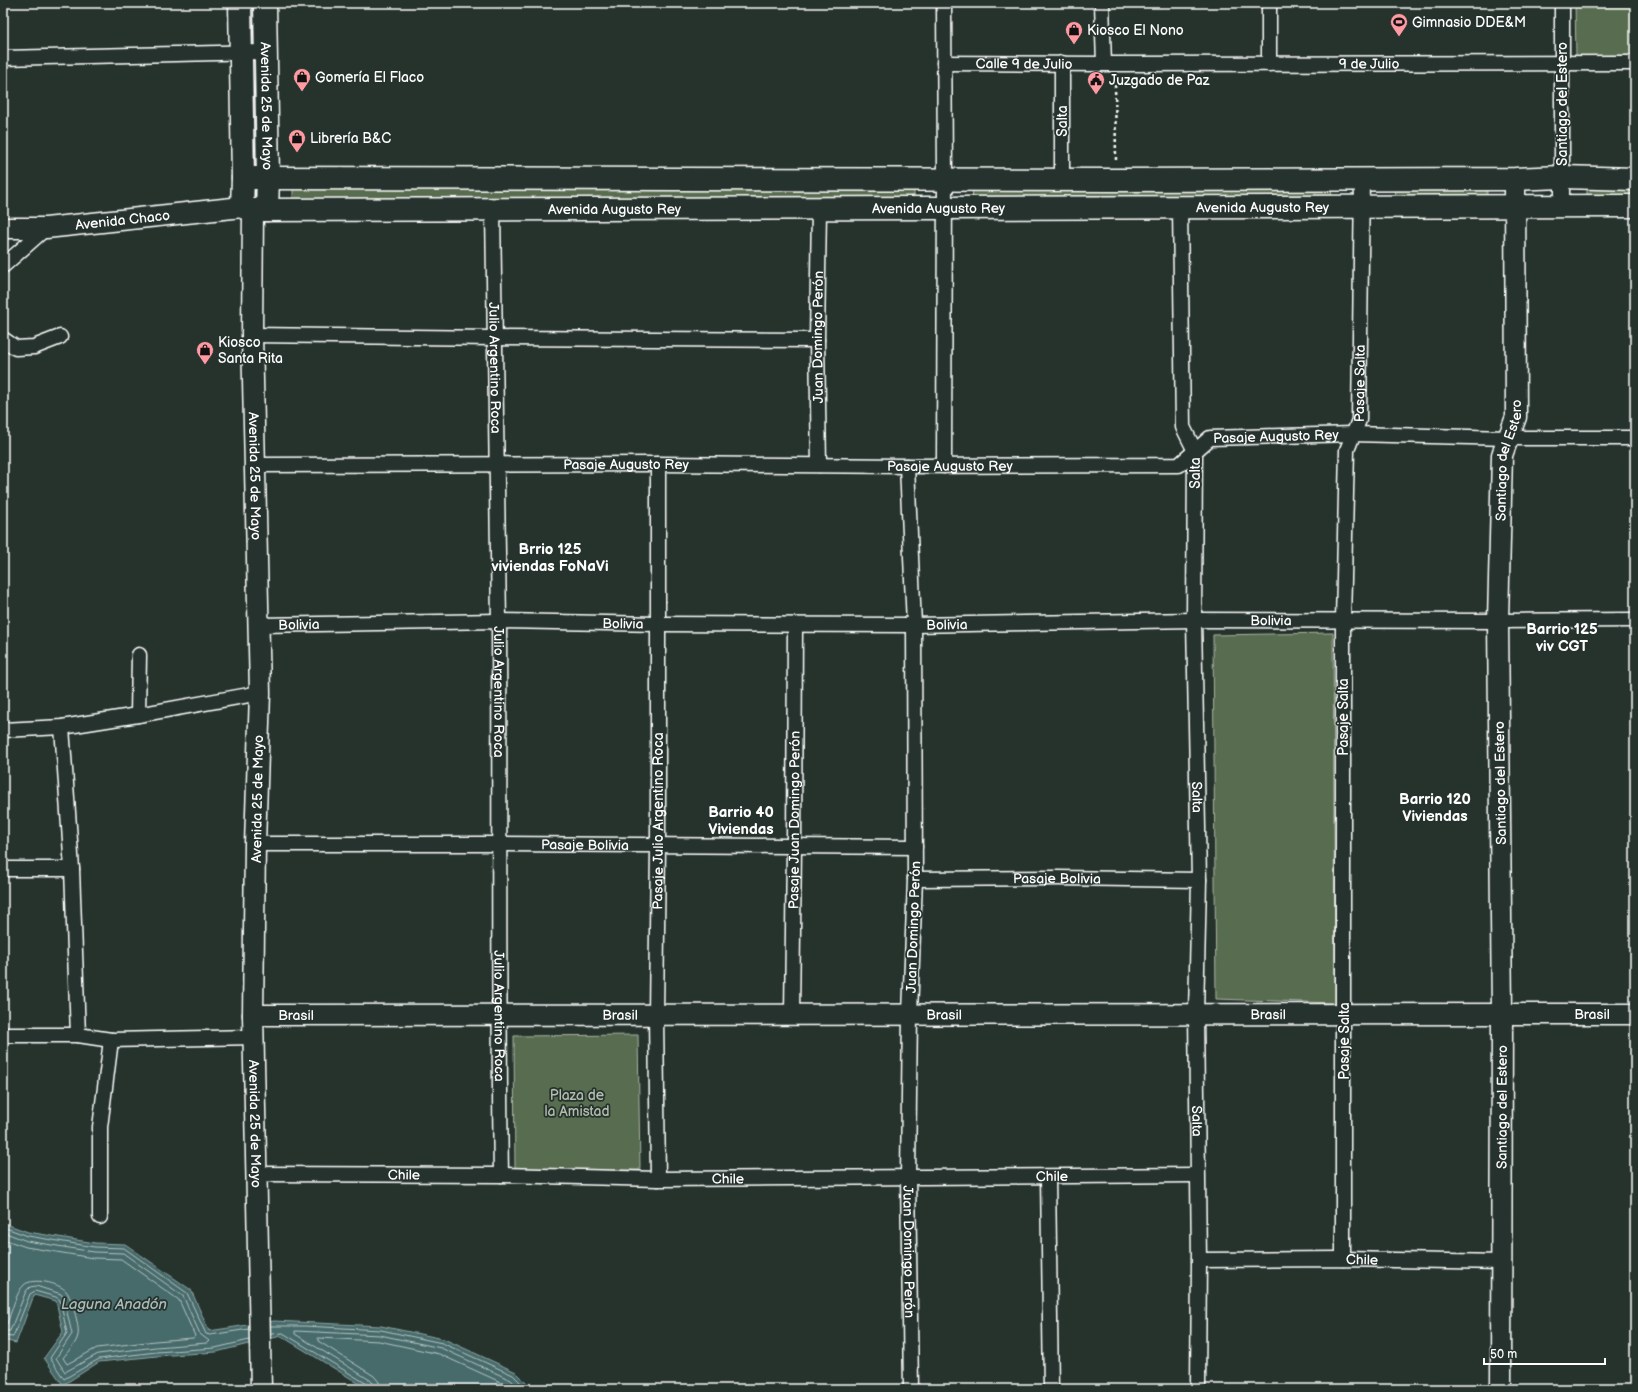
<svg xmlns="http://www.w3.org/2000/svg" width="1638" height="1392" font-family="'Balsamiq Sans',sans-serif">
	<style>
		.green { fill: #586c4f; stroke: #acb6a7 }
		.water { fill: #466b6a; stroke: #90a6a6 }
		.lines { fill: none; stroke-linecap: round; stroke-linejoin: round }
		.shore { stroke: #b5c4c3; stroke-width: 1 }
		.street-casing { stroke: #fff; stroke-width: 17 }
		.secondary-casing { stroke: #fff; stroke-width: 23 }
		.primary-casing { stroke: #fff; stroke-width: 25 }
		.path { stroke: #fff; stroke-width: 2.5; stroke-dasharray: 3 3; stroke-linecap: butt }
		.street { stroke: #26332d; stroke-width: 14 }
		.secondary { stroke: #26332d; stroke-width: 20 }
		.primary { stroke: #26332d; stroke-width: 22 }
		.labels { text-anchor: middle; stroke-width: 3.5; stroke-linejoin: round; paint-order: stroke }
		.poi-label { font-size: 14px; fill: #fff; stroke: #26332d; text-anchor: start }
		.street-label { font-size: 14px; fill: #fff; stroke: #26332d }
		.park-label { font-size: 14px; fill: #b4bdb0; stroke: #26332d }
		.neighbourhood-label { font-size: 15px; font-weight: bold; fill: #fff; stroke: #26332d }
		.water-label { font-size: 15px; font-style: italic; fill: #acbcbc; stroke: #26332d }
	</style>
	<rect width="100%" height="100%" fill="#26332d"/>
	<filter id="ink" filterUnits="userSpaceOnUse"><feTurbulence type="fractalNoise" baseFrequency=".025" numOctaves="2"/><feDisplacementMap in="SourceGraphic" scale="8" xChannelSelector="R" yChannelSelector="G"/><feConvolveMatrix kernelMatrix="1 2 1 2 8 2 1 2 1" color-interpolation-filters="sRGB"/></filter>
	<g filter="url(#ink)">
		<g class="green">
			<polygon points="1575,3 1635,3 1635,55 1576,56"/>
			<polygon points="249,81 261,81 260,168 248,168"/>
			<polygon points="914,186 914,201 293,202 293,187"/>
			<polygon points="1395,186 1487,187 1487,199 1396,199"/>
			<rect x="1587" y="187" width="48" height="10"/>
			<polygon points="972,188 1331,188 1332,198 973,199"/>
			<polygon points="1333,633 1335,1003 1216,999 1213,635"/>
			<polygon points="638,1035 640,1170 515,1171 514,1036"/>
		</g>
		<polygon class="water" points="3,1223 28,1232 95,1243 125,1244 191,1290 209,1331 274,1321 381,1326 444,1339 516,1372 533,1389 368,1389 281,1336 216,1352 157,1356 99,1362 63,1385 44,1358 63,1332 56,1301 34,1295 16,1343 3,1340"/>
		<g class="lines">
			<g class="shore">
				<polyline points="3,1227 28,1236 94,1247 124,1248 187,1293 206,1334 210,1335 249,1329"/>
				<polyline points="3,1232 27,1241 94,1252 123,1253 183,1296 200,1334 209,1341 207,1343 156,1347 98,1354 65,1372 56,1358 72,1334 64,1299 61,1294 36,1286 30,1287 26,1291 10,1331 3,1331"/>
				<path d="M 3,1239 L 26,1247 L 93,1258 L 121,1259 L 179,1300 L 195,1336 L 193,1338 L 155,1341 L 97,1348 L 67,1364 L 63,1358 C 68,1351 77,1343 78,1335 C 80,1327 71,1296 66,1291 C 59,1283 32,1277 24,1285 C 16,1292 11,1314 7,1324 L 3,1325"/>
				<polyline points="271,1326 304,1326 381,1330 442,1343 513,1375 527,1389"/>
				<polyline points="271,1334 283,1333 367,1384 369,1389"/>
				<polyline points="3,1336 13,1337 30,1294 35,1291 56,1297 60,1300 67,1333 50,1358 64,1379 99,1359 156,1352 215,1348 249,1340"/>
				<polyline points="374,1389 373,1383 370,1380 295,1334 295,1331 380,1335 441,1348 511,1380 520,1389"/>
				<polyline points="380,1389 379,1382 374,1376 318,1341 318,1338 379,1341 439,1354 507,1385 512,1389"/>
			</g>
			<defs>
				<g id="street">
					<polyline points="1102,3 1104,64"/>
					<polyline points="1269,3 1269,64"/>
					<polyline points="1562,3 1562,205"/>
					<polyline points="3,58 266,52"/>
					<path id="s1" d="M 944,63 L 1104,64 L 1635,63"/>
					<polyline points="1062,180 1062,63"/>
					<path id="s2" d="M 1180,208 L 1183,427 L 1195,451 L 1194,620 L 1199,880 L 1196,1014 L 1199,1260 L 1198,1389"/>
					<path id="s3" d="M 493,210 C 494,347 498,484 499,622 C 500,806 498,991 501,1175"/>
					<polyline points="3,266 46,228"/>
					<polyline points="252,335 494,338 817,340"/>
					<polyline points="3,339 16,348 34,347 60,337"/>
					<path id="s4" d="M 255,465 L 658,464 L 907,466 L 1179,465 L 1210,438 L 1353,434 L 1508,438 L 1635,438"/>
					<path id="s5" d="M 819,465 L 817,340 L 819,209"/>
					<path id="s6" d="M 907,466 L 914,625 L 915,879 L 910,1014 L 908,1176 L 911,1389"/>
					<polyline points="944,466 945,179 944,3"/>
					<path id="s7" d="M 259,625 L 499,621 L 658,624 L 914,625 L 1194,620 L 1498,621 L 1635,620"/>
					<polyline points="138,715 139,655"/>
					<polyline points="62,727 72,869 78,1035"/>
					<polyline points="3,730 62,727 138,715 260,693"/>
					<path id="s8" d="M 255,844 L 498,844 L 915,847"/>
					<polyline points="3,869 72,869"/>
					<path id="s9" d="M 915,879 L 1057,878 L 1199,880"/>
					<path id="s10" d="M 792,1015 L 794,847 L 795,625"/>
					<polyline points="3,1035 78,1035 111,1040 254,1037"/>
					<path id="s11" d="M 258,1174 L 501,1175 L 658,1179 L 1197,1175"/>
					<polyline points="1048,1177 1051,1389"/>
					<path id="s12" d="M 658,1179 L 656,1015 L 658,846 L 658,464"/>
					<polyline points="100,1217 100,1127 111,1040"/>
					<path id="s13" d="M 1343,1259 L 1343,621 L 1347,450 L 1359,420 L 1362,178"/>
					<path id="s14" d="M 1199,1260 L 1343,1259 L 1501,1262"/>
				</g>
				<g id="secondary">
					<path id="s15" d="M 253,210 L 252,335 L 260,693 L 255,844 L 253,1015 L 261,1389"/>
					<path id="s16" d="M 3,228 L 46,228 L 242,207"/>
					<path id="s17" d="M 253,1015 L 1635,1014"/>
					<path id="s18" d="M 1501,1389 L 1502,1013 L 1498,621 L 1502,455 L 1516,417 L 1515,179"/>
				</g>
				<g id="primary">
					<path id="s19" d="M 240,3 L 243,178 L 242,207 L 253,210 L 1635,206"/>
					<path id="s20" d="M 265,3 L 268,178 L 267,210"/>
					<polyline points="243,178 1116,180 1515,179 1562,177 1635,179"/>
				</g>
			</defs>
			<use href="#street" class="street-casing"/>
			<use href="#secondary" class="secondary-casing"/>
			<use href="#primary" class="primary-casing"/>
			<polyline class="path" points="1115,79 1116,162"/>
			<use href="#street" class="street"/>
			<use href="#secondary" class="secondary"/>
			<use href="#primary" class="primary"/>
		</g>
	</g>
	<defs>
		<symbol id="stadium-pin" viewBox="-11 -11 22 30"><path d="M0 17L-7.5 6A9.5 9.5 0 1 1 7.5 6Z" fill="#ff9aa2" stroke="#26332d"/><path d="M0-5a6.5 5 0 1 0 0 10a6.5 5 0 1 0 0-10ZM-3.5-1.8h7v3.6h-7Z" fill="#111"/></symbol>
		<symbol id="shop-pin" viewBox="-11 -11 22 30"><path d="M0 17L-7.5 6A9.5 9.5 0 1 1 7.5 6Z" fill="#ff9aa2" stroke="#26332d"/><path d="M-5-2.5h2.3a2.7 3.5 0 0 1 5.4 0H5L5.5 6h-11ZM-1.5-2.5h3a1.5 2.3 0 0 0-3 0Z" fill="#111"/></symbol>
		<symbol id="civic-pin" viewBox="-11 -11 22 30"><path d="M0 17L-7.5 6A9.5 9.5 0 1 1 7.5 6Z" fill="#ff9aa2" stroke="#26332d"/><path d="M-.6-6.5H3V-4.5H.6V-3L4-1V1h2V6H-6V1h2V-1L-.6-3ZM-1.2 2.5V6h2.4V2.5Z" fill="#111"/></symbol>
	</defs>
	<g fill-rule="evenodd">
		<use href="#stadium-pin" x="1389" y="12" width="20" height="27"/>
		<use href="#shop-pin" x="1064" y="20" width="20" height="27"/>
		<use href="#shop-pin" x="292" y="67" width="20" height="27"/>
		<use href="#civic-pin" x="1086" y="70" width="20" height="27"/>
		<use href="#shop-pin" x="287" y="128" width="20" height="27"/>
		<use href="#shop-pin" x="195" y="340" width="20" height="27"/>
	</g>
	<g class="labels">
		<g class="poi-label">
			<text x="1412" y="27">Gimnasio DDE&amp;M</text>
			<text x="1087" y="35">Kiosco El Nono</text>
			<text x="315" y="82">Gomería El Flaco</text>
			<text x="1109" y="85">Juzgado de Paz</text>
			<text x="310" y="143">Librería B&amp;C</text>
			<text x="218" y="347">Kiosco<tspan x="218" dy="16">Santa Rita</tspan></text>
		</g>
		<g class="street-label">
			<text dy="5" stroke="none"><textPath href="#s1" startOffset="80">Calle 9 de Julio</textPath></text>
			<text dy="5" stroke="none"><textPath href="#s1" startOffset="425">9 de Julio</textPath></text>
			<text transform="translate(1562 104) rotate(-90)" y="5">Santiago del Estero</text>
			<text dy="5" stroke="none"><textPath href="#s20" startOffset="103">Avenida 25 de Mayo</textPath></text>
			<text transform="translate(1062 121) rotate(-90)" y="5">Salta</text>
			<text dy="5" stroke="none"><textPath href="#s19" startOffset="901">Avenida Augusto Rey</textPath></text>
			<text dy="5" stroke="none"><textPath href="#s19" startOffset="1225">Avenida Augusto Rey</textPath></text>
			<text dy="5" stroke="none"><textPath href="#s19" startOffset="577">Avenida Augusto Rey</textPath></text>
			<text dy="5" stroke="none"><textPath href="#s16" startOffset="120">Avenida Chaco</textPath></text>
			<text dy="5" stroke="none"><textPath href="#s5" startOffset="128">Juan Domingo Perón</textPath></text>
			<text dy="5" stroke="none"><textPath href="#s3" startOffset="158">Julio Argentino Roca</textPath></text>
			<text dy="5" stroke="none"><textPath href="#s13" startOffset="878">Pasaje Salta</textPath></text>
			<text dy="5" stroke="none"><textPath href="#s4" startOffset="1031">Pasaje Augusto Rey</textPath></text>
			<text dy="5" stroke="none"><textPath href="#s18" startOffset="930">Santiago del Estero</textPath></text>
			<text dy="5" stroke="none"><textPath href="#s4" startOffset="371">Pasaje Augusto Rey</textPath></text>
			<text dy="5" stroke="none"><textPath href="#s4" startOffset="695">Pasaje Augusto Rey</textPath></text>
			<text transform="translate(1195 473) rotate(-90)" y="5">Salta</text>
			<text dy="5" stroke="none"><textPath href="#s15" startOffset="266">Avenida 25 de Mayo</textPath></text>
			<text dy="5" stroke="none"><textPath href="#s7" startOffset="1012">Bolivia</textPath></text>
			<text dy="5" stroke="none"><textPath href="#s7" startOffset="364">Bolivia</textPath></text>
			<text dy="5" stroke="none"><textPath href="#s7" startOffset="40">Bolivia</textPath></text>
			<text dy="5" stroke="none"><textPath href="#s7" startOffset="688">Bolivia</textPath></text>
			<text dy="5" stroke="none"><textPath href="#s3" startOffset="482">Julio Argentino Roca</textPath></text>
			<text transform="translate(1343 717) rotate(-90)" y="5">Pasaje Salta</text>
			<text transform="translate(1500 783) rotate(-91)" y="5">Santiago del Estero</text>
			<text dy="5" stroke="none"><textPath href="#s2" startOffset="592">Salta</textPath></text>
			<text transform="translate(257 799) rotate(-89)" y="5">Avenida 25 de Mayo</text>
			<text dy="5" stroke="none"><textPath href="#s10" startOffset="195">Pasaje Juan Domingo Perón</textPath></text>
			<text dy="5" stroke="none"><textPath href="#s12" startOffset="358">Pasaje Julio Argentino Roca</textPath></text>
			<text dy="5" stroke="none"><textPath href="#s8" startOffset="330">Pasaje Bolivia</textPath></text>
			<text dy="5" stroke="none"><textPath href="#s9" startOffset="142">Pasaje Bolivia</textPath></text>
			<text transform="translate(913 927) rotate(-88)" y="5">Juan Domingo Perón</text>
			<text dy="5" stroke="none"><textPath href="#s17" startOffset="691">Brasil</textPath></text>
			<text dy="5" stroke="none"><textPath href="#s17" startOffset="1015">Brasil</textPath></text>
			<text dy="5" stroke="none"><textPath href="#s17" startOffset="1339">Brasil</textPath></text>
			<text dy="5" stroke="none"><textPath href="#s17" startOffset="43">Brasil</textPath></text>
			<text dy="5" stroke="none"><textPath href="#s17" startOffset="367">Brasil</textPath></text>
			<text dy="5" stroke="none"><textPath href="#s3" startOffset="806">Julio Argentino Roca</textPath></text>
			<text transform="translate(1344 1041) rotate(-90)" y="5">Pasaje Salta</text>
			<text dy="5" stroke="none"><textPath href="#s18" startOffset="282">Santiago del Estero</textPath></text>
			<text dy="5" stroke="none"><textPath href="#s2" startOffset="916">Salta</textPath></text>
			<text dy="5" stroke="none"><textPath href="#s15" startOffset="914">Avenida 25 de Mayo</textPath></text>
			<text dy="5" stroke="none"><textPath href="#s11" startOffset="146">Chile</textPath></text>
			<text dy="5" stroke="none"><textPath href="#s11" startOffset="794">Chile</textPath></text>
			<text dy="5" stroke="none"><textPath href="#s11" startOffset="470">Chile</textPath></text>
			<text dy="5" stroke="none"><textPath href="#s6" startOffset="786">Juan Domingo Perón</textPath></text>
			<text dy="5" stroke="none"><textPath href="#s14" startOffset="163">Chile</textPath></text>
		</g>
		<g class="park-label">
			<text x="577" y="1100">Plaza de<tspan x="577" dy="16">la Amistad</tspan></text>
		</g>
		<g class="neighbourhood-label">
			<text x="550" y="554">Brrio 125<tspan x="550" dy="17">viviendas FoNaVi</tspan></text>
			<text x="1562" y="634">Barrio 125<tspan x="1562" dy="17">viv CGT</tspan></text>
			<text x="1435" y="804">Barrio 120<tspan x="1435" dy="17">Viviendas</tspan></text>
			<text x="741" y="817">Barrio 40<tspan x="741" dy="17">Viviendas</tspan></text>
		</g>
		<g class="water-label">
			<text x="114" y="1309">Laguna Anadón</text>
		</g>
	</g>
	<rect width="1638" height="1392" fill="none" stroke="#26332d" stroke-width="16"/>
	<rect x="8" y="8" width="1622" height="1376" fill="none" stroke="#fff" stroke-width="1.5" filter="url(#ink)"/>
	<path d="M1484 1358v6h121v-6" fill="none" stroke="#ffffff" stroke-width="2"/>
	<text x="1490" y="1358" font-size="12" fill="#ffffff" stroke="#26332d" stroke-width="3" paint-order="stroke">50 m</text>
</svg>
